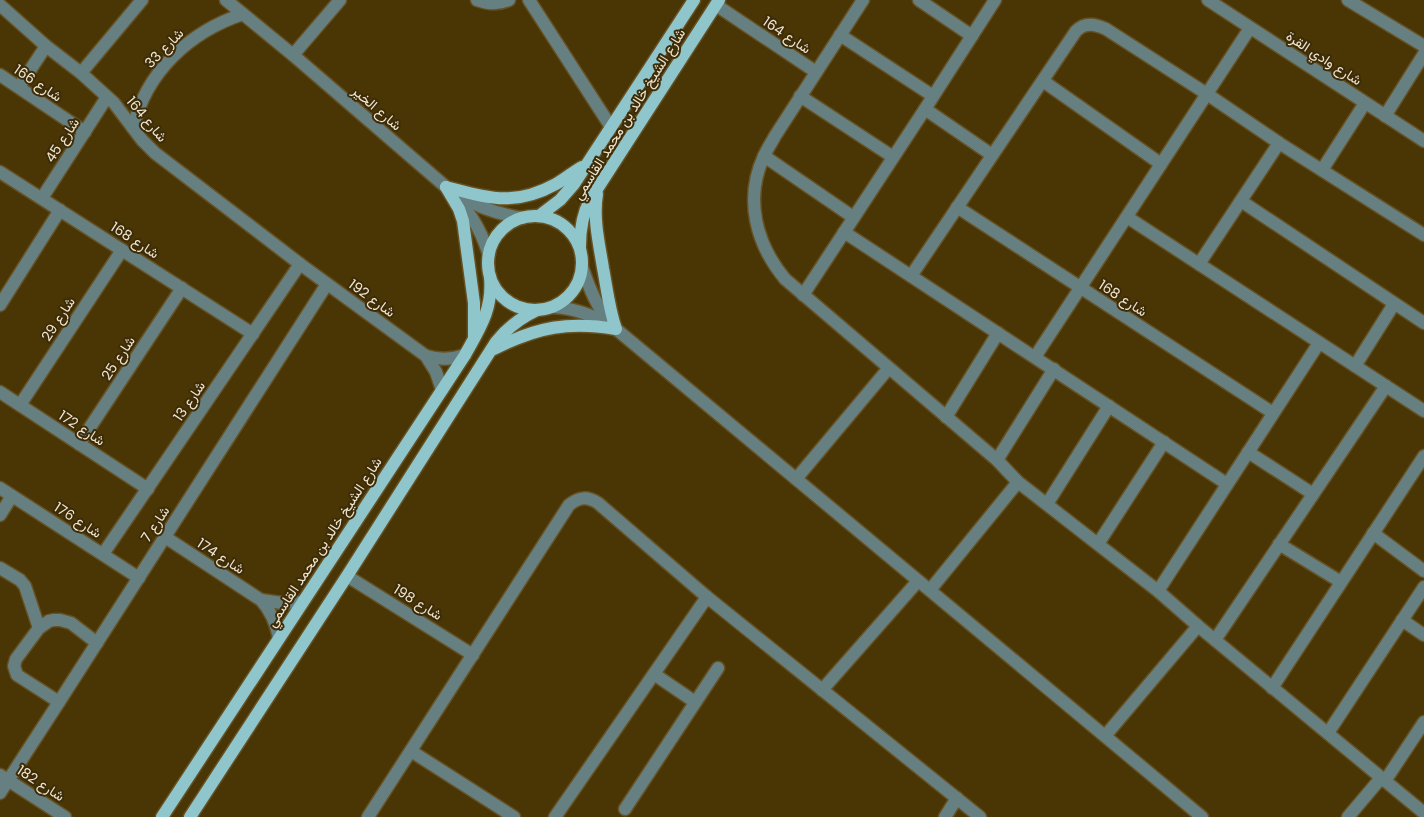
<svg xmlns="http://www.w3.org/2000/svg" width="1424" height="817" font-family="Poppins,Vazirmatn,sans-serif">
	<style>
		.lines { fill: none; stroke-linecap: round; stroke-linejoin: round }
		.minor-casing { stroke: #655124; stroke-width: 15 }
		.major-casing { stroke: #655124; stroke-width: 15 }
		.minor { stroke: #668082; stroke-width: 12 }
		.major { stroke: #8fc6cb; stroke-width: 12 }
		.labels { text-anchor: middle; stroke-width: 4; stroke-linejoin: round; paint-order: stroke }
		.street-label { font-size: 14px; fill: #f3e6cf; stroke: #3c2c09 }
	</style>
	<rect width="100%" height="100%" fill="#4a3504"/>
	<g class="lines">
		<defs>
			<g id="minor">
				<path d="M 226,0 L 293,55 L 446,187 C 468,210 479,224 489,255"/>
				<path d="M 477,0 C 488,4 498,5 509,0"/>
				<polyline points="529,0 611,127"/>
				<path d="M 863,0 L 775,136 C 772,142 767,149 764,156 C 744,199 756,244 785,279 L 997,460 L 1018,482 L 1158,591 L 1198,626 L 1424,813"/>
				<polyline points="919,0 972,36"/>
				<polyline points="1208,0 1424,141"/>
				<polyline points="1348,0 1424,46"/>
				<polyline points="0,5 46,46 81,73 114,103 142,140 155,153 300,264 426,356 436,372 442,390"/>
				<polyline points="716,5 816,72"/>
				<polyline points="840,35 933,96"/>
				<polyline points="293,55 340,0"/>
				<polyline points="81,73 142,0"/>
				<polyline points="0,75 85,132"/>
				<polyline points="1043,81 1161,164"/>
				<polyline points="19,87 46,46"/>
				<polyline points="800,96 893,157"/>
				<polyline points="925,109 992,155"/>
				<polyline points="1385,116 1424,54"/>
				<path d="M 133,128 C 146,72 189,32 243,14"/>
				<polyline points="764,156 853,217"/>
				<polyline points="1322,170 1365,103"/>
				<polyline points="0,172 253,334"/>
				<path d="M 459,195 C 478,208 499,214 522,218"/>
				<polyline points="42,198 107,97"/>
				<polyline points="1241,201 1424,323"/>
				<polyline points="957,207 1273,413"/>
				<polyline points="1127,217 1424,411"/>
				<polyline points="844,232 1227,484"/>
				<polyline points="1199,264 1279,143"/>
				<path d="M 582,267 C 589,287 597,308 611,324"/>
				<path d="M 911,276 L 1076,31 C 1085,22 1095,24 1106,29 L 1207,94 L 1279,143 L 1424,235"/>
				<polyline points="803,295 925,109 995,0"/>
				<polyline points="0,305 60,210"/>
				<path d="M 552,307 C 576,308 596,316 616,329 L 1202,817"/>
				<path d="M 426,356 C 439,360 451,360 465,355"/>
				<polyline points="1035,357 1250,28"/>
				<polyline points="1355,366 1394,304"/>
				<polyline points="0,392 148,489"/>
				<polyline points="20,405 122,250"/>
				<polyline points="946,417 998,333"/>
				<polyline points="79,444 182,288"/>
				<polyline points="1248,452 1313,494"/>
				<polyline points="997,460 1054,369"/>
				<polyline points="796,479 888,369"/>
				<polyline points="0,488 139,578"/>
				<polyline points="1047,504 1109,406"/>
				<polyline points="0,515 12,496"/>
				<polyline points="1373,533 1424,571"/>
				<path d="M 165,537 L 261,600 C 271,611 276,623 279,638"/>
				<polyline points="1098,544 1164,442"/>
				<polyline points="1279,544 1341,582"/>
				<polyline points="103,554 300,264"/>
				<polyline points="0,568 20,580 25,586 39,628"/>
				<polyline points="347,576 473,655"/>
				<polyline points="930,590 1018,482"/>
				<polyline points="1158,591 1319,343"/>
				<polyline points="261,600 282,603 302,602"/>
				<polyline points="1402,620 1424,635"/>
				<polyline points="1215,640 1386,386"/>
				<polyline points="654,674 695,702"/>
				<polyline points="1272,688 1424,456"/>
				<polyline points="822,690 918,581"/>
				<polyline points="59,702 17,675 14,666 16,659 39,628 49,621 54,620 60,620 71,623 97,643"/>
				<polyline points="1328,733 1424,587"/>
				<polyline points="1105,736 1198,626"/>
				<polyline points="411,751 514,817"/>
				<polyline points="0,775 65,817"/>
				<polyline points="1385,781 1424,722"/>
				<polyline points="0,793 59,702 327,284"/>
				<polyline points="625,809 718,668"/>
				<path d="M 368,817 L 569,505 C 579,497 587,496 598,503 L 707,597 L 980,817"/>
				<polyline points="555,817 707,597"/>
				<polyline points="945,817 957,798"/>
				<polyline points="1348,817 1381,778"/>
			</g>
			<g id="major">
				<polyline points="446,187 459,209 463,221 474,303 474,337"/>
				<path d="M 446,187 C 489,198 514,207 556,184 C 565,179 573,172 582,167"/>
				<polyline points="539,216 560,200 574,184 694,0"/>
				<circle cx="535" cy="263" r="47"/>
				<path d="M 580,246 C 580,230 582,215 590,200 L 719,0"/>
				<path d="M 494,349 C 537,327 569,321 616,329 C 609,309 607,289 603,268 C 599,243 593,219 597,194"/>
				<path d="M 162,817 L 465,355 C 480,328 493,309 490,277"/>
				<path d="M 190,817 L 347,576 L 496,342 C 507,328 520,318 537,310"/>
			</g>
		</defs>
		<use href="#minor" class="minor-casing"/>
		<use href="#major" class="major-casing"/>
		<use href="#minor" class="minor"/>
		<use href="#major" class="major"/>
	</g>
	<g class="labels">
		<g class="street-label">
			<text transform="translate(787 35) rotate(34)" y="5">شارع 164</text>
			<text transform="translate(164 48) rotate(-46)" y="5">شارع 33</text>
			<text transform="translate(1324 58) rotate(33)" y="5">شارع وادي القرة</text>
			<text transform="translate(38 83) rotate(34)" y="5">شارع 166</text>
			<text transform="translate(377 108) rotate(41)" y="5">شارع الخير</text>
			<text transform="translate(629 114) rotate(-58)" y="5">شارع الشيخ خالد بن محمد القاسمي</text>
			<text transform="translate(147 119) rotate(50)" y="5">شارع 164</text>
			<text transform="translate(62 140) rotate(-57)" y="5">شارع 45</text>
			<text transform="translate(135 240) rotate(33)" y="5">شارع 168</text>
			<text transform="translate(372 298) rotate(36)" y="5">شارع 192</text>
			<text transform="translate(1123 298) rotate(33)" y="5">شارع 168</text>
			<text transform="translate(58 319) rotate(-57)" y="5">شارع 29</text>
			<text transform="translate(118 358) rotate(-57)" y="5">شارع 25</text>
			<text transform="translate(189 401) rotate(-56)" y="5">شارع 13</text>
			<text transform="translate(82 428) rotate(33)" y="5">شارع 172</text>
			<text transform="translate(78 520) rotate(33)" y="5">شارع 176</text>
			<text transform="translate(155 524) rotate(-57)" y="5">شارع 7</text>
			<text transform="translate(324 542) rotate(-57)" y="5">شارع الشيخ خالد بن محمد القاسمي</text>
			<text transform="translate(221 556) rotate(33)" y="5">شارع 174</text>
			<text transform="translate(418 602) rotate(32)" y="5">شارع 198</text>
			<text transform="translate(41 783) rotate(33)" y="5">شارع 182</text>
		</g>
	</g>
</svg>
